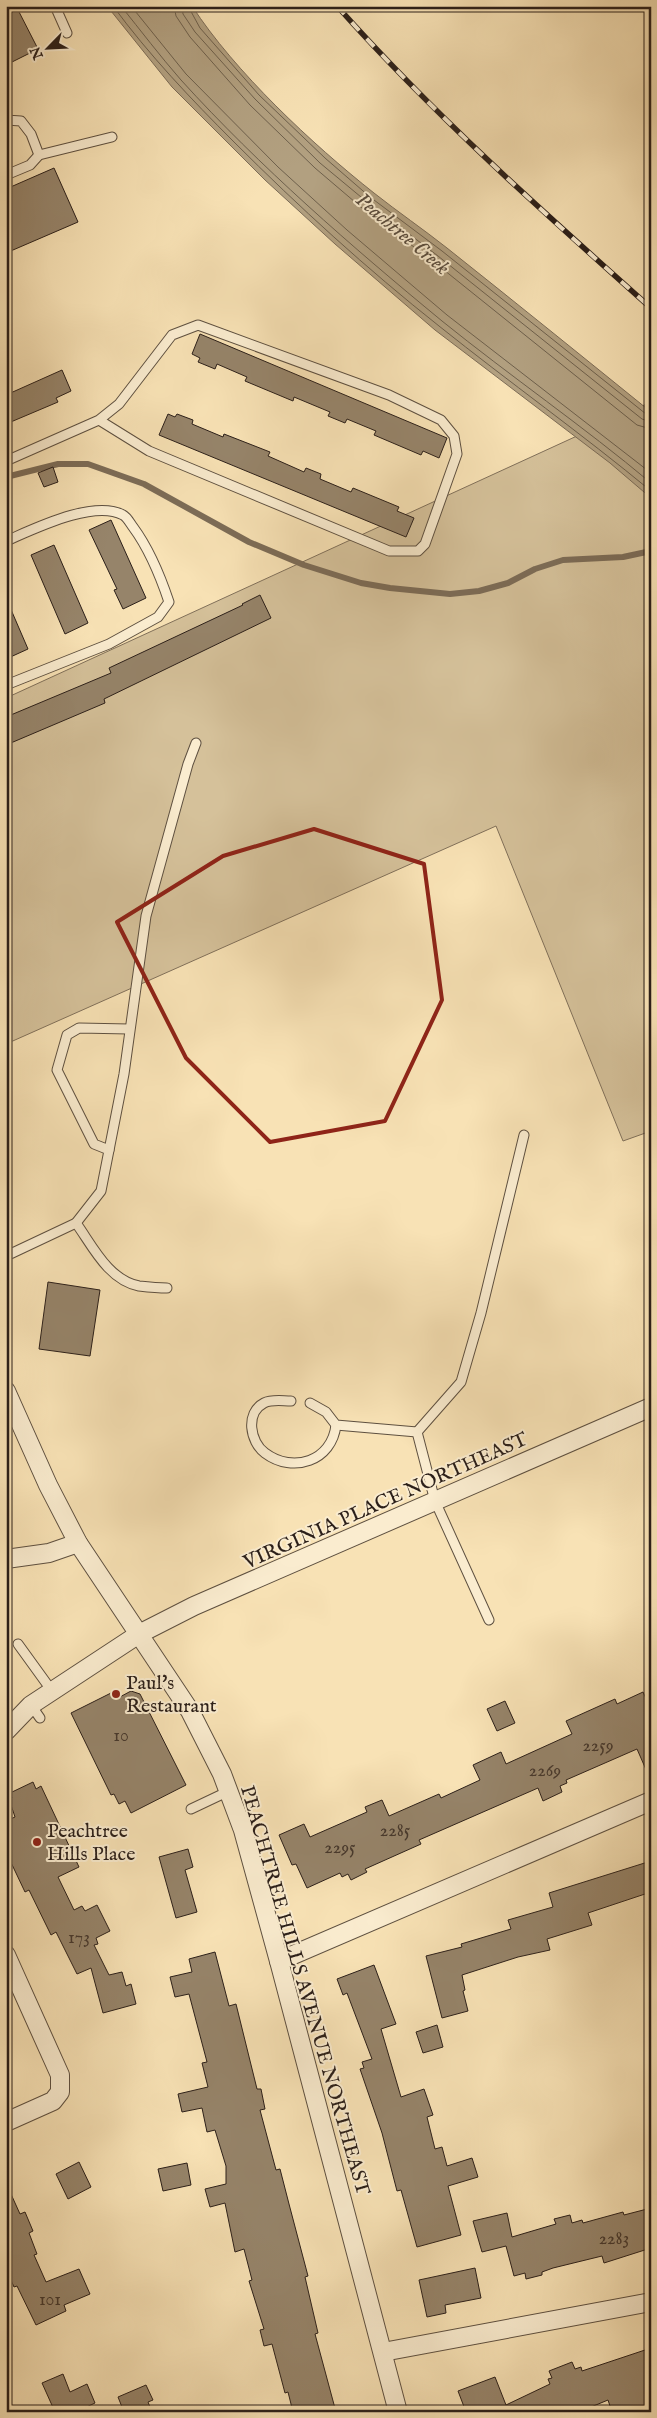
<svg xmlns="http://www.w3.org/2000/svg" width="657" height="2418" font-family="'IM FELL English',serif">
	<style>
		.green { fill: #d5c19a; stroke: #80705a }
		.water { fill: #b2a080; stroke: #7c6c57 }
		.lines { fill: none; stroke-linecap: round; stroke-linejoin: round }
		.shore { stroke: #6e604c; stroke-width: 1 }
		.stream { stroke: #7c6c57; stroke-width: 6 }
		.building { fill: #96846a; stroke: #2b1f19 }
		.lane-casing { stroke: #5e5040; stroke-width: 11 }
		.street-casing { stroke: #5e5040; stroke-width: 20 }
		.lane { stroke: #faeccf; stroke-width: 9 }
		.street { stroke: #faeccf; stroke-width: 18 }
		.rail-casing { stroke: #2b1f19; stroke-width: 5.5 }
		.rail { stroke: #faeccf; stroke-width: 4; stroke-dasharray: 11; stroke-linecap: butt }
		.marked { fill: none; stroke: #8f2418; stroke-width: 4; stroke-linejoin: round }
		.poi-dot { fill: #8f2418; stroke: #faeccf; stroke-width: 2 }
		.labels { text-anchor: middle; stroke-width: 4; stroke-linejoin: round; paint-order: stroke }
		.number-label { font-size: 18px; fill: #46382d }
		.street-label { font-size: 20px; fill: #2b1f19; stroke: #faeccf }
		.poi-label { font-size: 20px; fill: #2b1f19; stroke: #faeccf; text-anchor: start }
		.water-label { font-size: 21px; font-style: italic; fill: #5a4c3d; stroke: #faeccf }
	</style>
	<rect width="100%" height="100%" fill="#f8e2b5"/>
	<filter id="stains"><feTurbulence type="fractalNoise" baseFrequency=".004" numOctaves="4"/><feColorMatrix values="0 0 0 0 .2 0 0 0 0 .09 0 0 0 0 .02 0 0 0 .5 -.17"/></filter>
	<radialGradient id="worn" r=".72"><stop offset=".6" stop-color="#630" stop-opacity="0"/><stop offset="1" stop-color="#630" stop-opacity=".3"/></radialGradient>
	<polygon class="green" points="651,402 651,1131 623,1141 496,826 6,1044 6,698"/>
	<path class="water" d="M 107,6 L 192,6 C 235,72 312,144 374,193 C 398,212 423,229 447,248 C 515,302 583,357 651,412 L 651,498 L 610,463 L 435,330 L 335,244 L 265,180 L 172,87 Z"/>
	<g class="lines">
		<g class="shore">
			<path d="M 113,6 C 149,55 191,99 234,142 C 299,207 367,269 439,326 C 509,382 582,434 651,491"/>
			<path d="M 121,6 C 141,31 160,56 181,80 C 260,167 351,246 442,321 C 510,376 583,426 651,483"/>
			<polyline points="131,6 186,74 278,167 347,230 447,315 651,473"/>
			<polyline points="174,6 176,16 190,37 250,105 315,168 362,208 434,262 637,425 651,429"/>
			<polyline points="182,6 183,14 195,32 255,99 320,163 367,202 438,256 642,419 651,422"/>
			<polyline points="188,6 200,28 259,95 325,158 370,197 442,251 646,414 651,415"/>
		</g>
		<polyline class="stream" points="6,477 58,464 88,464 144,484 249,542 304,565 361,583 390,588 450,594 479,591 508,583 535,569 563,560 623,557 651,551"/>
	</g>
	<g class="building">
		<polygon points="6,6 16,6 38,49 6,65"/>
		<polygon points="54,168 78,222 6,253 6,189"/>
		<polygon points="200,334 447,438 439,458 423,451 421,455 374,435 376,431 347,419 345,423 328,416 330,412 294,397 293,401 245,381 247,377 217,364 215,369 198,362 200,358 192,354"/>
		<polygon points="62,370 71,391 56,398 58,402 6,424 6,395"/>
		<polygon points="168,414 175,417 177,414 193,420 192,424 223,437 224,434 270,452 268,456 304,472 306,468 321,474 320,479 351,492 353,488 399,507 397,511 414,518 406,537 159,435"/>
		<polygon points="53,467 58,482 44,487 38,473"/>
		<polygon points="111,520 146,598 123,609 114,590 117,589 89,530"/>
		<polygon points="54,545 88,623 65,634 31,555"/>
		<polygon points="260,595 271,618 104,699 105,703 6,745 6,717 111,673 109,668 243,605 242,604"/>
		<polygon points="6,598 28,649 6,659"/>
		<polygon points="48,1282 100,1290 90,1356 39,1349"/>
		<polygon points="115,1691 118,1698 131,1691 140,1694 186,1785 131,1813 125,1801 119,1804 114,1794 111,1795 71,1713"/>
		<polygon points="643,1692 651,1709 651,1781 637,1749 566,1780 567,1783 560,1786 562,1792 543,1801 538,1788 419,1840 421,1844 365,1869 367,1872 351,1880 348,1874 342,1877 340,1873 307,1888 296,1864 292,1865 279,1835 304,1824 310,1837 367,1812 365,1807 382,1800 389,1816 439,1794 441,1798 480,1780 473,1765 501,1752 506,1764 572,1734 566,1721 615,1699 617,1704"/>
		<polygon points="505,1701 515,1723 497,1731 487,1709"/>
		<polygon points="33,1782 36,1789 41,1786 79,1867 58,1877 74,1910 82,1906 85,1911 97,1905 110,1931 96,1938 98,1944 94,1945 109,1975 122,1972 126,1986 131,1984 136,2004 103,2013 91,1968 77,1974 56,1932 51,1935 29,1890 25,1892 6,1852 6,1821 15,1817 9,1799 12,1798 10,1793"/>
		<polygon points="188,1849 193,1867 185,1870 197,1912 176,1918 159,1857"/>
		<polygon points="651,1861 651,1892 588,1913 592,1925 547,1939 550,1950 518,1957 462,1975 465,1990 463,1991 468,2011 442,2018 426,1956 462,1947 461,1944 511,1929 508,1920 553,1907 549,1893"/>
		<polygon points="215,1952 229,2006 236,2004 257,2089 261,2089 265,2109 260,2110 276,2170 280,2169 289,2204 308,2276 305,2277 318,2333 315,2334 336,2412 293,2412 288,2392 285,2393 272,2344 264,2346 260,2330 264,2329 249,2281 252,2280 244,2249 235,2252 225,2203 210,2207 205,2189 226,2184 226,2166 215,2130 207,2132 202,2108 182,2112 178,2094 208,2087 202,2063 207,2062 189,1994 175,1997 170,1977 192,1972 189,1959"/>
		<polygon points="374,1965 396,2024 381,2029 401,2097 424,2089 433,2115 427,2117 435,2149 442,2147 447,2166 472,2158 478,2177 448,2186 461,2235 417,2247 401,2190 397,2191 382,2133 360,2069 364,2068 362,2062 372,2059 347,1993 343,1995 337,1979"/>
		<polygon points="437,2025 443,2047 423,2053 416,2032"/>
		<polygon points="79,2162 91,2187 68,2199 56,2174"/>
		<polygon points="187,2163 191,2185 163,2191 158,2169"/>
		<polygon points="6,2183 20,2214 25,2212 33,2231 29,2233 37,2254 34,2255 46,2282 79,2269 90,2294 64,2305 66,2311 36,2325 17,2286 14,2287 6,2269"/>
		<polygon points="651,2208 651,2248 604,2263 602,2256 553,2268 542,2272 542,2275 526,2279 525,2273 514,2276 506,2246 482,2252 473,2221 507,2213 512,2237 556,2224 554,2219 570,2215 572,2223 582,2220 583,2223 623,2212 624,2215"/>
		<polygon points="475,2268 481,2298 445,2305 446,2313 427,2317 419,2280"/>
		<polygon points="651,2348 651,2412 612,2412 608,2400 579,2412 466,2412 458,2391 495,2377 506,2405 550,2384 548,2379 552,2378 549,2371 572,2362 575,2369 581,2367 582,2371"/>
		<polygon points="63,2374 70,2392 87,2384 95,2403 76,2412 55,2412 42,2383"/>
		<polygon points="146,2385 153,2400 148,2402 152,2412 124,2412 118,2397"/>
	</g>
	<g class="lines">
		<defs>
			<g id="lane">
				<polyline points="55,6 67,33"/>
				<polyline points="6,120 21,121 31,134 39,155"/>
				<polyline points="6,175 30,165 39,155 112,137"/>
				<polyline points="6,461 99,420 119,404 172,335 198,325 389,395 441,420 454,436 457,454 425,544 418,551 389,551 149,451 99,420"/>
				<path d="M 6,541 C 34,529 94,499 123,515 C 127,517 130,523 133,527 C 150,550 160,575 169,602 L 158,617 L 109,644 L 6,685"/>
				<polyline points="109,1150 94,1144 57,1070 67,1035 79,1028 129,1029"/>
				<path d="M 76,1223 C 92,1245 108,1280 139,1286 C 148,1287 157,1288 167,1288"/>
				<polyline points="6,1256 76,1223 101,1191 124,1074 146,916 188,764 196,743"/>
				<path d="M 291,1401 C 282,1401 272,1399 264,1403 C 245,1413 250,1442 265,1453 C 293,1474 332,1461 336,1425"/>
				<polyline points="310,1403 326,1412 336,1425 417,1432"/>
				<polyline points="489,1620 435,1501 417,1432 461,1382 481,1313 524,1135"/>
				<polyline points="18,1644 52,1691"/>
				<polyline points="31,1705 40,1718"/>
				<polyline points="191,1809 229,1791"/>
			</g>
			<g id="street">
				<polyline points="6,1391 48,1485 78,1543 190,1711 222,1774 243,1830 279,1961 398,2412"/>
				<polyline points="6,1559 49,1553 78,1543"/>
				<polyline points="6,1731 31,1705 139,1634 194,1606 651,1407"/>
				<polyline points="6,1955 60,2075 60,2092 53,2101 6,2122"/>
				<polyline points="279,1961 651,1801"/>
				<polyline points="383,2352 651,2302"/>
			</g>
		</defs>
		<use href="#lane" class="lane-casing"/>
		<use href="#street" class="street-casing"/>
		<use href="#lane" class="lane"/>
		<use href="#street" class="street"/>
		<defs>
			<path id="rail" d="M 337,6 C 434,115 542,211 651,308"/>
		</defs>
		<use href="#rail" class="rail-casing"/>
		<use href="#rail" class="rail"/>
	</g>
	<path class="marked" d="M 314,829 L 424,864 L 442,1000 L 385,1121 L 270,1142 L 186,1058 L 117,922 L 223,856 Z"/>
	<g class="poi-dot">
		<circle cx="116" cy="1694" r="5"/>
		<circle cx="37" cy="1842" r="5"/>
	</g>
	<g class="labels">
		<g class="number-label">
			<text x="121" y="1741">10</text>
			<text x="598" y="1751">2259</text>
			<text x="545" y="1776">2269</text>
			<text x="395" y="1836">2285</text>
			<text x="340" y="1853">2295</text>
			<text x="79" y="1943">173</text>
			<text x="614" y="2244">2283</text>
			<text x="50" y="2305">101</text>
		</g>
		<g class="street-label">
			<text transform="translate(385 1500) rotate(-24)" y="7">VIRGINIA PLACE NORTHEAST</text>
			<text transform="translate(306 1990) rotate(74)" y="7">PEACHTREE HILLS AVENUE NORTHEAST</text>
		</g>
		<g class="poi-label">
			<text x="126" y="1689">Paul's<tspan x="126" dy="23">Restaurant</tspan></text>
			<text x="47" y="1837">Peachtree<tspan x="47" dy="23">Hills Place</tspan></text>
		</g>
		<g class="water-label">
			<text transform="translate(403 233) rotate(40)" y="7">Peachtree Creek</text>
		</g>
	</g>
	<rect width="657" height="2418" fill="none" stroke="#f8e2b5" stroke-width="25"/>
	<rect x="8" y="8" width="642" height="2403" fill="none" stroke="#2b1f19" stroke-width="2.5"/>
	<rect x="12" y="12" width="632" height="2393" fill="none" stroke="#2b1f19"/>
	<g transform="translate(48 48) rotate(246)" stroke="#faeccf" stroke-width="4" paint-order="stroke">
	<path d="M0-4L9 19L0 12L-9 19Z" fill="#2b1f19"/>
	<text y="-8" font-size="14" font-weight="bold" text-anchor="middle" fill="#2b1f19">N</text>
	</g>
	<rect width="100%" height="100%" filter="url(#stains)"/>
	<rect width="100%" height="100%" fill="url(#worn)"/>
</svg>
